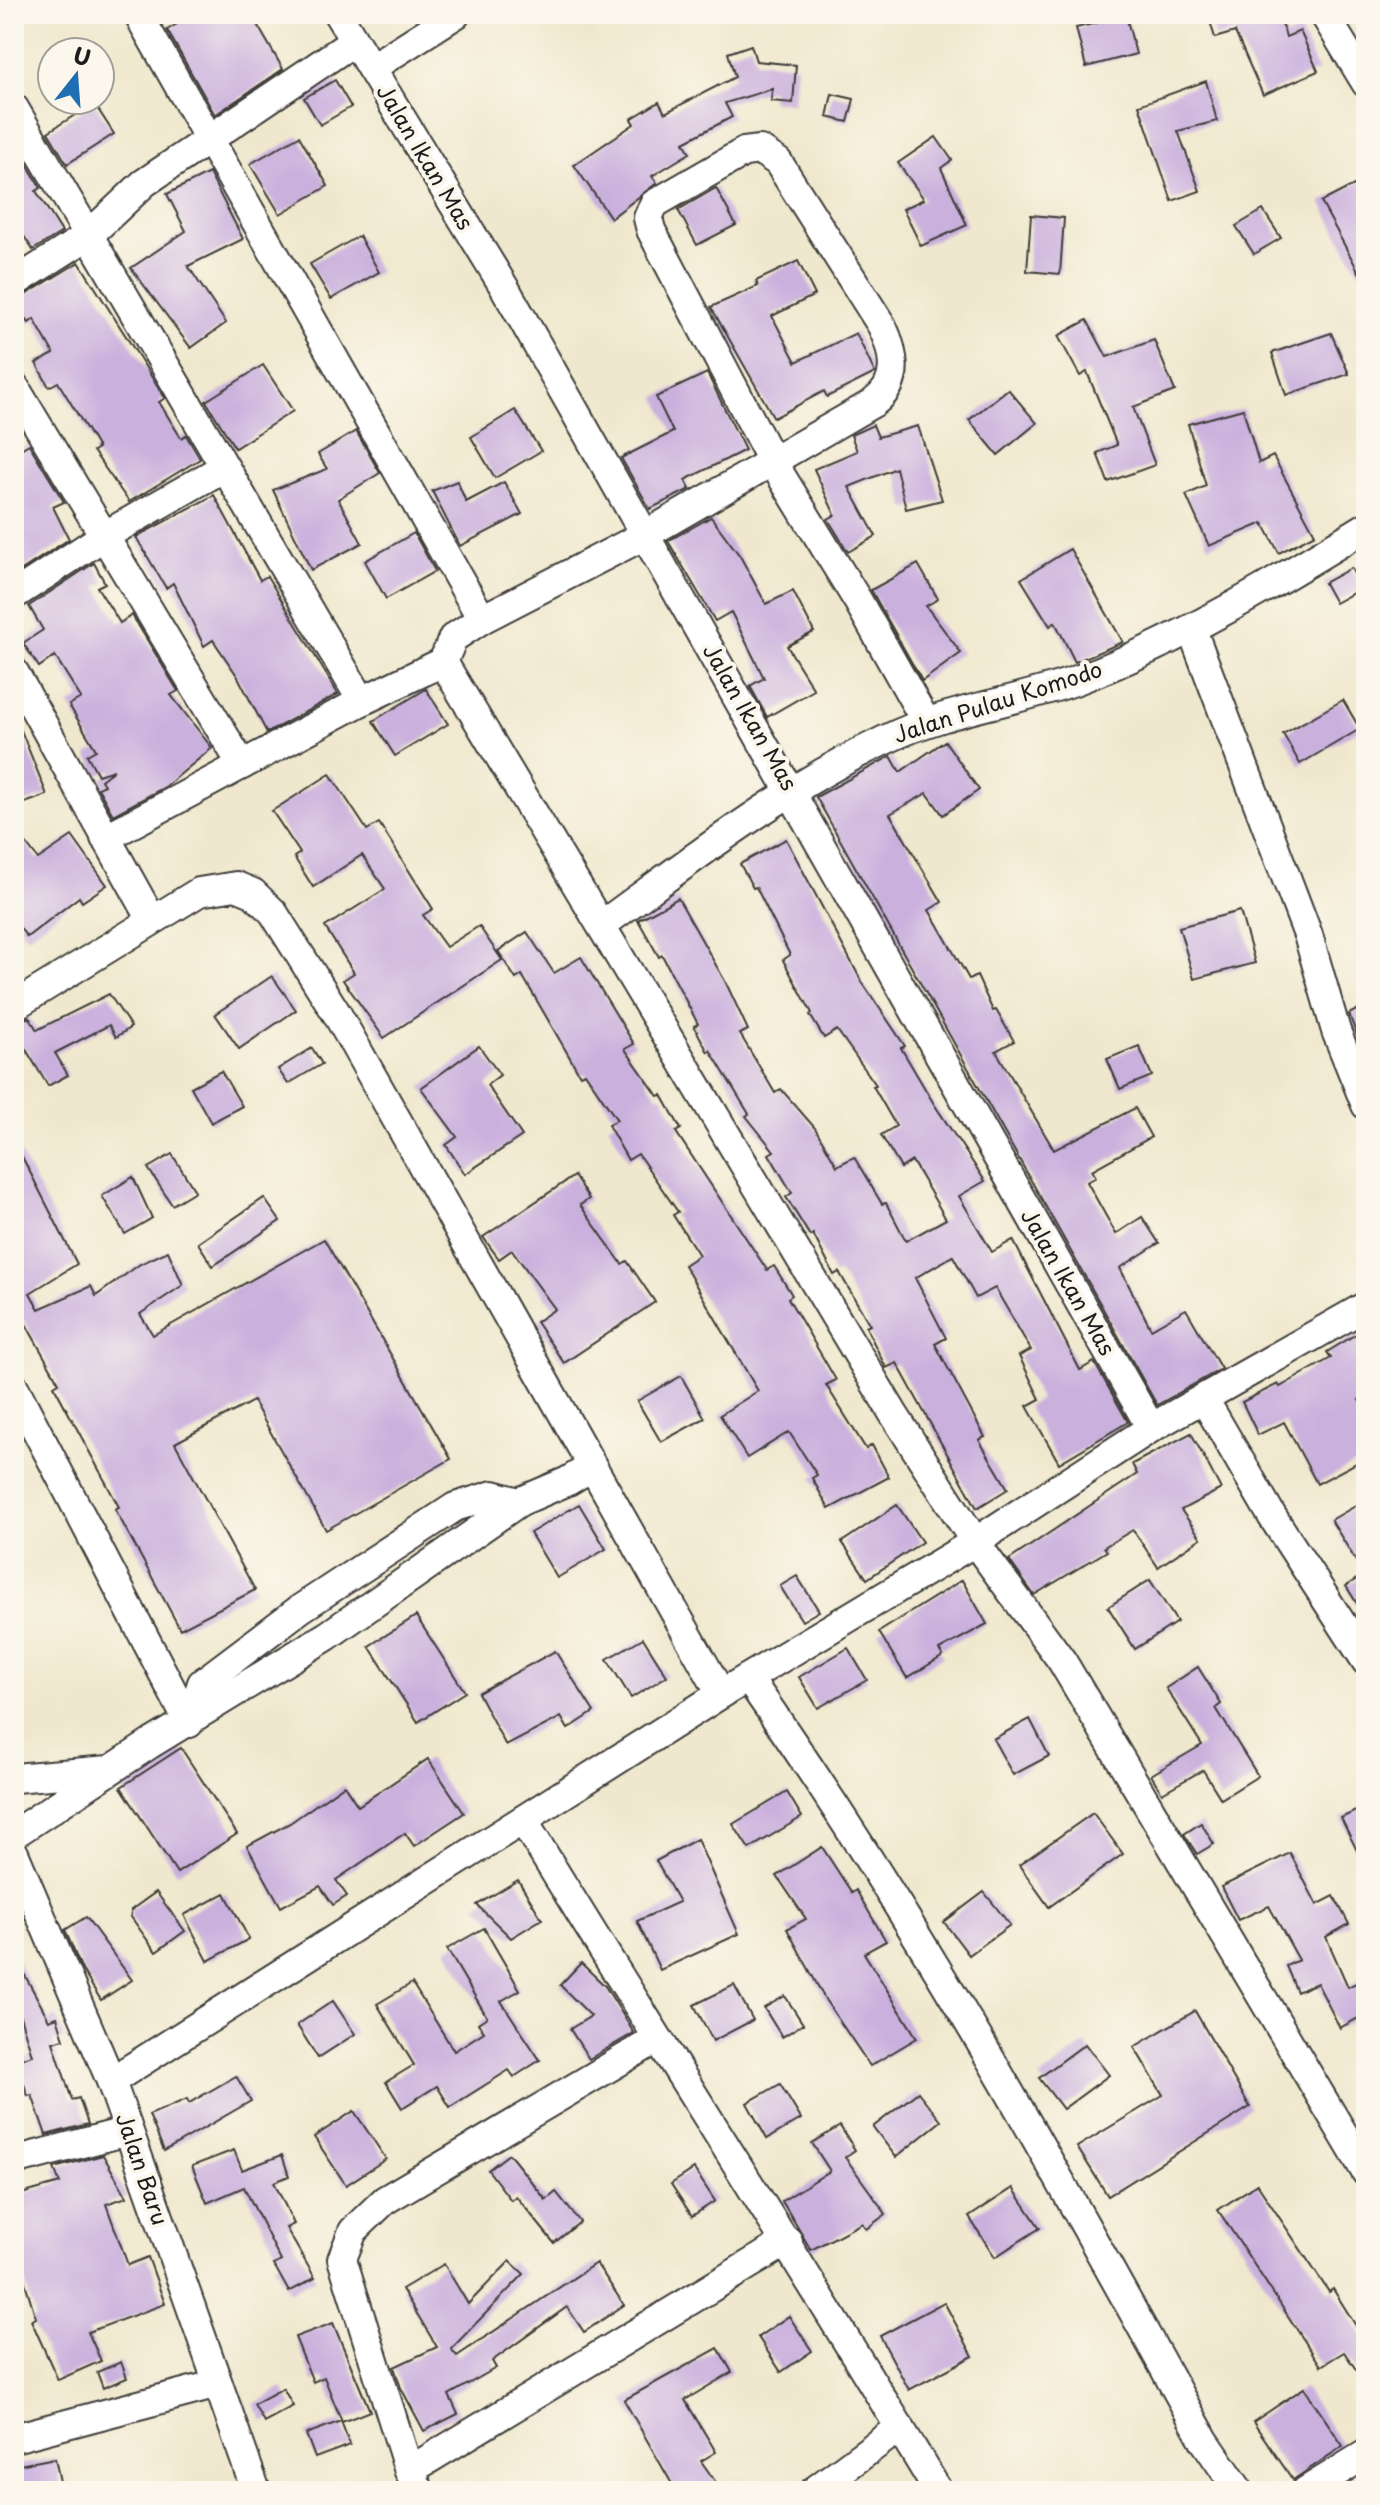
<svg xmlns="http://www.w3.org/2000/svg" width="1380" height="2505" font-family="'Playpen Sans',sans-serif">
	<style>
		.building { fill: #cab0dd }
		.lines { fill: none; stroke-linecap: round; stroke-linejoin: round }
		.minor-casing { stroke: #3c3b37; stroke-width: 32 }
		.minor { stroke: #fff; stroke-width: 28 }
		.labels { text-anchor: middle; stroke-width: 8; stroke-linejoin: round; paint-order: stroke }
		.street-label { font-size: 22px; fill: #1c1c1c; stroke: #fbf7ec }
	</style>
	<rect width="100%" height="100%" fill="#fbf7ec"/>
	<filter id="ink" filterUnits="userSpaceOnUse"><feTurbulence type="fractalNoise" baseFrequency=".0125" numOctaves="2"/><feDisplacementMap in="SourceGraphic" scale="16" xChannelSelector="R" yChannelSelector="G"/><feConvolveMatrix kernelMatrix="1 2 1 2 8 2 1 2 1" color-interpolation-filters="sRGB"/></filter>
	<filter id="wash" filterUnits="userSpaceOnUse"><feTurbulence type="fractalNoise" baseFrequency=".006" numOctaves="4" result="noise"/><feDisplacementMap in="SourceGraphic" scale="32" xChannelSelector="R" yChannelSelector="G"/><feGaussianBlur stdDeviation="1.8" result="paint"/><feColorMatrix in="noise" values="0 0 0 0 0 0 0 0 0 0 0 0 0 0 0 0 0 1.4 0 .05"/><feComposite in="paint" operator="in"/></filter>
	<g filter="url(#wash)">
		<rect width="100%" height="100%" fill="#f0e8ce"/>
		<g id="blocks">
			<g class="building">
				<polygon points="194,14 251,14 283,69 215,115 167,30"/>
				<polygon points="1208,14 1279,14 1286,37 1300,31 1318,71 1263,95 1235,32 1215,38"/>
				<polygon points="1126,16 1136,54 1086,67 1076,28"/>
				<polygon points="751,45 756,61 796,65 793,103 771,101 772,89 725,103 732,117 684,142 690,153 652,176 657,183 611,218 574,165 634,124 631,119 659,102 665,113 735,77 728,53"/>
				<polygon points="335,80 351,107 320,125 304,98"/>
				<polygon points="1206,81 1217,121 1178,131 1200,191 1172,201 1139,105"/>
				<polygon points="832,94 854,99 848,122 827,117"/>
				<polygon points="94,103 114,134 67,164 48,132"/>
				<polygon points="299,136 328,186 280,214 250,164"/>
				<polygon points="936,137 952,160 941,168 967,225 921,246 903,209 924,199 898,163"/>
				<polygon points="21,154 41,188 36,191 62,232 33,250 14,221 14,159"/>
				<polygon points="209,173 243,239 188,266 226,323 191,348 131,268 186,231 167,194"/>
				<polygon points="1366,179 1366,285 1321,202"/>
				<polygon points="716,188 736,225 697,245 678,210"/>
				<polygon points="1263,210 1281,238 1254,254 1236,226"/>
				<polygon points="1031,215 1064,218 1060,274 1027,271"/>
				<polygon points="359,236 379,272 331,299 310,264"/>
				<polygon points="798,261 815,295 772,316 796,362 856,333 875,373 827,397 824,391 774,418 711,307 758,286 756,281"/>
				<polygon points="79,262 165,398 159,402 181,438 186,435 200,459 129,502 93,451 98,448 58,382 49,387 36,363 54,354 34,319 29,323 14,302"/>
				<polygon points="1087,320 1107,357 1154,340 1175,391 1133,407 1155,465 1108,482 1097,453 1117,445 1087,372 1080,376 1058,336"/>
				<polygon points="1331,333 1349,374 1286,395 1272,353"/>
				<polygon points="263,365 293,411 235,448 206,401"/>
				<polygon points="707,373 745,450 685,480 690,489 650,509 621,458 673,432 656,397"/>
				<polygon points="1008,389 1037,423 998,455 969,420"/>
				<polygon points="1243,409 1259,463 1273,456 1315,534 1279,553 1263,523 1209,546 1186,495 1206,486 1188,424"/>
				<polygon points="515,410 541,451 495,478 471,437"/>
				<polygon points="873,425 878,437 918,426 942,500 906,509 896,468 849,487 876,536 848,552 828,519 835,515 814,469 857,451 851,435"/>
				<polygon points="356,431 380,473 338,499 362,543 311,570 273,490 327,469 318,454"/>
				<polygon points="29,444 64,502 53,507 69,539 14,575 14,453"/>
				<polygon points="457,481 466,502 504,482 522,514 460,546 432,491"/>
				<polygon points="214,495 260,580 267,576 338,694 267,733 238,677 213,640 204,646 173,583 166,588 136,537"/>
				<polygon points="711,517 740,556 766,604 793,591 814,632 787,646 814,690 767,717 750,686 764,678 731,612 715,621 668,541"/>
				<polygon points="414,533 435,571 386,599 365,561"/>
				<polygon points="1070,549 1123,642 1075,662 1055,622 1050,626 1021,579"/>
				<polygon points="94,563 105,583 97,587 120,623 132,615 178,691 171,695 212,748 165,787 113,815 98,788 104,785 101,780 114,770 98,775 87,755 96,750 69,705 81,698 55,656 39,667 23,643 43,630 29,606"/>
				<polygon points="918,564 938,599 926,606 961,653 922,681 871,590"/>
				<polygon points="1351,568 1362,588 1335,603 1324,583"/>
				<polygon points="426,689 448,724 395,756 373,721"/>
				<polygon points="1343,700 1360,729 1300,764 1283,734"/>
				<polygon points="14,713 47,795 14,807"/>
				<polygon points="945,741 979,790 943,815 927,793 890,814 942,902 929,910 969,979 977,976 993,1011 996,1010 1014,1041 996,1051 1054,1150 1135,1108 1151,1137 1092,1170 1096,1177 1087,1182 1116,1234 1142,1217 1159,1243 1120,1268 1151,1329 1186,1309 1221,1369 1157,1405 816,797 891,756 900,772"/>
				<polygon points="330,774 367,830 379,823 433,909 423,915 446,947 479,926 502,960 384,1038 343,980 354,973 325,927 385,889 362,855 313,887 294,857 300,853 272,811"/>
				<polygon points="14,828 38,859 72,836 107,885 82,902 79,897 27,937 14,920"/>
				<polygon points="786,839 862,982 905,1046 901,1048 934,1104 985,1181 959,1196 992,1252 1013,1240 1080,1370 1094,1362 1128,1422 1059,1463 1027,1406 1040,1399 1019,1356 1031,1350 995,1288 976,1298 953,1256 915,1278 946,1338 935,1344 985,1437 979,1440 1008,1489 977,1508 897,1363 886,1368 866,1327 870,1325 839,1272 834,1275 813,1234 810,1236 786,1197 792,1193 769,1154 774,1151 746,1116 749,1114 710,1050 708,1052 694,1026 698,1024 662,955 659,957 638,920 678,898 726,983 748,1030 740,1034 775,1093 781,1089 815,1128 837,1166 854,1157 882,1204 886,1203 906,1241 946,1219 912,1161 901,1168 881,1135 896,1126 873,1086 876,1085 837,1030 824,1038 810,1015 812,1013 783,960 790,955 756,887 753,888 740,864"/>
				<polygon points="1240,911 1255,963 1194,979 1179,927"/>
				<polygon points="527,932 554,973 581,957 634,1044 625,1049 658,1096 662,1095 681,1129 676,1132 767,1270 774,1266 792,1295 788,1298 836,1380 826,1385 866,1449 872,1445 889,1477 829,1509 812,1478 817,1475 789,1432 747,1458 720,1415 758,1391 684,1265 699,1255 673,1215 678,1212 638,1154 628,1160 608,1125 617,1120 585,1073 580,1075 522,975 516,979 498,951"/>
				<polygon points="272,976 296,1010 239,1049 215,1014"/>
				<polygon points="109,994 131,1027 116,1037 109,1025 55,1053 68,1075 48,1086 25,1048 14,1056 14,1023 29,1017 37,1030"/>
				<polygon points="1366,1005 1366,1060 1349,1014"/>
				<polygon points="479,1046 500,1075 487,1085 522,1136 465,1174 446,1145 457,1137 421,1088"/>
				<polygon points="1139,1046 1152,1076 1120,1089 1107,1059"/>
				<polygon points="312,1048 322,1064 288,1084 278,1069"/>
				<polygon points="221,1071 242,1106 211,1123 191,1087"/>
				<polygon points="14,1141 77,1264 30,1293 39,1309 91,1286 96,1296 140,1264 168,1251 183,1285 140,1314 153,1335 324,1239 451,1459 326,1530 253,1401 175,1443 255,1590 180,1629 115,1509 119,1507 54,1386 59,1383 14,1303"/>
				<polygon points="172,1154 195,1191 172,1205 148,1168"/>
				<polygon points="574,1176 589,1199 580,1205 622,1264 627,1261 655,1302 564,1363 536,1322 555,1309 512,1250 499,1259 483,1237"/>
				<polygon points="133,1177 152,1218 125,1234 102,1196"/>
				<polygon points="264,1198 280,1221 213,1266 198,1243"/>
				<polygon points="1366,1328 1366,1396 1359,1400 1366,1413 1366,1458 1317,1484 1284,1422 1258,1435 1242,1402 1278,1384 1280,1387 1331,1358 1327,1352"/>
				<polygon points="681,1376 705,1418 661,1442 637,1401"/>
				<polygon points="1191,1433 1221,1489 1181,1510 1201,1538 1158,1567 1133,1530 1104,1547 1107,1551 1034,1595 1009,1560 1137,1474 1132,1464"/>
				<polygon points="1366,1500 1366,1618 1346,1586 1364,1574 1331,1520"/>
				<polygon points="579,1504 606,1549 557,1578 530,1533"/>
				<polygon points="897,1505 922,1542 867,1579 842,1542"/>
				<polygon points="797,1576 819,1611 802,1621 780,1586"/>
				<polygon points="962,1580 987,1624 939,1650 943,1656 907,1678 879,1632"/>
				<polygon points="1150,1580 1177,1622 1135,1649 1108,1607"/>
				<polygon points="416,1616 465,1692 418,1722 369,1646"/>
				<polygon points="643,1638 667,1676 631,1698 607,1659"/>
				<polygon points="848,1648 867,1680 818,1708 799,1677"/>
				<polygon points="555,1651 594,1712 568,1729 561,1717 506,1746 478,1693"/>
				<polygon points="1198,1667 1221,1704 1216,1708 1258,1776 1221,1799 1203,1770 1162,1793 1151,1775 1202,1745 1166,1688"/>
				<polygon points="1030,1719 1049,1756 1013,1775 993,1739"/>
				<polygon points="181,1748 237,1834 177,1873 121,1787"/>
				<polygon points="428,1759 464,1813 414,1846 405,1833 336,1880 347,1896 333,1905 320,1886 281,1907 247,1846 290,1823 344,1785 358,1806"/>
				<polygon points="787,1792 802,1817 749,1849 733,1824"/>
				<polygon points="1366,1806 1366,1869 1341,1818"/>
				<polygon points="1093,1813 1123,1854 1049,1907 1019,1865"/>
				<polygon points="1201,1823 1214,1844 1197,1854 1184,1834"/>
				<polygon points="697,1839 739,1934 660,1970 637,1921 679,1902 656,1861"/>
				<polygon points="822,1847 852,1893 856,1890 886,1941 864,1953 917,2038 870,2066 826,2001 787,1929 806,1919 777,1876"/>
				<polygon points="1290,1853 1317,1905 1334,1896 1349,1924 1326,1937 1348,1987 1366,1978 1366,2014 1340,2028 1317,1983 1297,1992 1286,1966 1299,1960 1269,1906 1238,1920 1221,1887"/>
				<polygon points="518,1880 542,1919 511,1938 477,1905"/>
				<polygon points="156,1892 185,1931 156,1952 131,1917 131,1910"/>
				<polygon points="984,1892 1010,1925 969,1955 944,1922"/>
				<polygon points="225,1893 249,1939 208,1961 184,1915"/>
				<polygon points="86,1917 132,1980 101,2000 82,1970 65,1930"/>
				<polygon points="484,1928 520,1990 501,2001 540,2060 514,2077 509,2070 450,2107 437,2086 402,2108 386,2082 414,2065 377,2004 412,1983 454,2051 484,2032 478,2023 487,2017 447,1949"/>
				<polygon points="14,1955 49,2020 57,2017 64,2039 53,2042 72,2100 79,2098 88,2124 46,2135 32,2095 28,2096 16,2061 32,2055 14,1997"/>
				<polygon points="581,1963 605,1986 634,2033 589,2059 570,2029 591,2016 560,1985"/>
				<polygon points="734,1985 753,2020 713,2041 694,2005"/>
				<polygon points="785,1996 803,2024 782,2037 764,2008"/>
				<polygon points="333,2001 355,2034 318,2058 297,2025"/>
				<polygon points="1195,2011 1250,2107 1108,2196 1077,2147 1163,2095 1134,2047"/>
				<polygon points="1085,2044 1109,2075 1063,2109 1039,2078"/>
				<polygon points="236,2076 251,2101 164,2151 149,2115 187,2099 189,2103"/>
				<polygon points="780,2084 801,2119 767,2139 747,2103"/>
				<polygon points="918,2092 941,2121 896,2157 873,2127"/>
				<polygon points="354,2111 386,2159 346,2185 314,2137"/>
				<polygon points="840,2126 855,2150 845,2157 886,2214 866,2229 862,2223 811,2250 782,2201 830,2171 812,2143"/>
				<polygon points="234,2150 242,2170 282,2155 289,2176 274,2182 294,2224 286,2228 315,2278 289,2292 274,2265 281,2261 244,2187 207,2203 192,2166"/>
				<polygon points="509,2154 546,2200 556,2192 580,2222 554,2243 516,2196 511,2200 488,2170"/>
				<polygon points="103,2155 127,2197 106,2204 128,2265 148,2257 165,2304 88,2332 101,2361 58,2380 31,2320 36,2318 14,2247 14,2196 60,2183 54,2168"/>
				<polygon points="694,2169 715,2201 692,2216 671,2184"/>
				<polygon points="1257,2184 1329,2292 1333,2289 1366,2342 1366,2384 1344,2352 1321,2366 1218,2210"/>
				<polygon points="1013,2188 1040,2228 995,2257 969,2217"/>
				<polygon points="510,2261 524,2274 451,2349 457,2356 596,2263 624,2305 584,2332 567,2307 492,2361 496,2368 449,2395 458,2414 424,2431 401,2388 394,2367 437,2347 402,2289 444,2264 468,2304"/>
				<polygon points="944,2302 973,2356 909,2390 880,2336"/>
				<polygon points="789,2316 812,2351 781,2372 758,2337"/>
				<polygon points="333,2323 370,2411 342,2422 324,2377 313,2382 295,2337"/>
				<polygon points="718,2348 732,2372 685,2400 716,2452 701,2461 722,2491 676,2491 624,2400"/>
				<polygon points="121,2362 127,2378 103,2388 97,2372"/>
				<polygon points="283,2388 293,2406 264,2422 254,2404"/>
				<polygon points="1304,2388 1343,2446 1293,2480 1253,2422"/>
				<polygon points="341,2421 350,2445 315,2458 306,2434"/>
				<polygon points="55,2458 62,2491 14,2491 14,2466"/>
			</g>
		</g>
	</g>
	<g filter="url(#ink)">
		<use href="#blocks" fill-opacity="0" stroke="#3c3b37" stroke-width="2"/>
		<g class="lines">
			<defs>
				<g id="minor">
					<polyline points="138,14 482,619"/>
					<polyline points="338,14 506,290 1151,1428"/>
					<polyline points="1324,14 1366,83"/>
					<polyline points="371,68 456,14"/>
					<polyline points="14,108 362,701"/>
					<polyline points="14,283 89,235 144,183 353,42"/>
					<polyline points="14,386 242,765"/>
					<polyline points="14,595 104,536 223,468"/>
					<polyline points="1192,630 1308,935 1336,1031 1366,1105"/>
					<polyline points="443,662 893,1413 975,1542 1062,1661 1366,2172"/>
					<polyline points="14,672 152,920"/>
					<path d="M 105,838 L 362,701 L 443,662 L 453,638 L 482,619 L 645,535 L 873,403 C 901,383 895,354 882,326 L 778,162 L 760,150 L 744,152 L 654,204 L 648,218 L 651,230 L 772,461 L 858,601 L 926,722"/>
					<path d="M 603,924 C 694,858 785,787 887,739 C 948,709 1014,703 1077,680 C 1180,641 1273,584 1366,527"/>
					<polyline points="14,1006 199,892 236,886 253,893 273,912 337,1014 721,1694"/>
					<polyline points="14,1387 189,1723"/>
					<polyline points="1204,1399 1272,1516 1366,1661"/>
					<path d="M 748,1678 C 919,1921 1061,2180 1204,2440 L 1239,2491"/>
					<polyline points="189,1723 202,1683 300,1609 455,1507 493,1495 519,1502"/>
					<polyline points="14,1778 109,1770"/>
					<path d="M 523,1820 C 660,2045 803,2265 938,2491"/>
					<polyline points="14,1834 150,1744 327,1636 519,1502 568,1481 591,1467"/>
					<polyline points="14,1853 111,2081 256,2491"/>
					<polyline points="111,2081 721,1694 975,1542 1151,1428 1366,1306"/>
					<polyline points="14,2161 128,2131"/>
					<polyline points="14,2438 218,2384"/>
					<polyline points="409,2471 788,2241"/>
					<polyline points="420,2491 409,2471 342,2259 353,2231 385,2200 657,2039"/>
					<polyline points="814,2491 900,2427"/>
					<polyline points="1306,2491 1366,2454"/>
				</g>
			</defs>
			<use href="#minor" class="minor-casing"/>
			<use href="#minor" class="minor"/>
		</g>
	</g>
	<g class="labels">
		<g class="street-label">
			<text transform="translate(425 157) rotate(59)" y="8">Jalan Ikan Mas</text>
			<text transform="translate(998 702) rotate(-18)" y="8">Jalan Pulau Komodo</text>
			<text transform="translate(750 717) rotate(60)" y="8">Jalan Ikan Mas</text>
			<text transform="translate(1068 1282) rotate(60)" y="8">Jalan Ikan Mas</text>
			<text transform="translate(142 2169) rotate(71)" y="8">Jalan Baru</text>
		</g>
	</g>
	<rect width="1380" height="2505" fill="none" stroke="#fbf7ec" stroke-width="48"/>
	<g transform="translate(76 76) rotate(17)"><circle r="38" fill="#fbf7ec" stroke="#a29f99" stroke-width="2"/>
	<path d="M0-6L14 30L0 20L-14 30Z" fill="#1f6fb2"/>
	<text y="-12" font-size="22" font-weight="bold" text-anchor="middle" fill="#1c1c1c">U</text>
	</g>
</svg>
